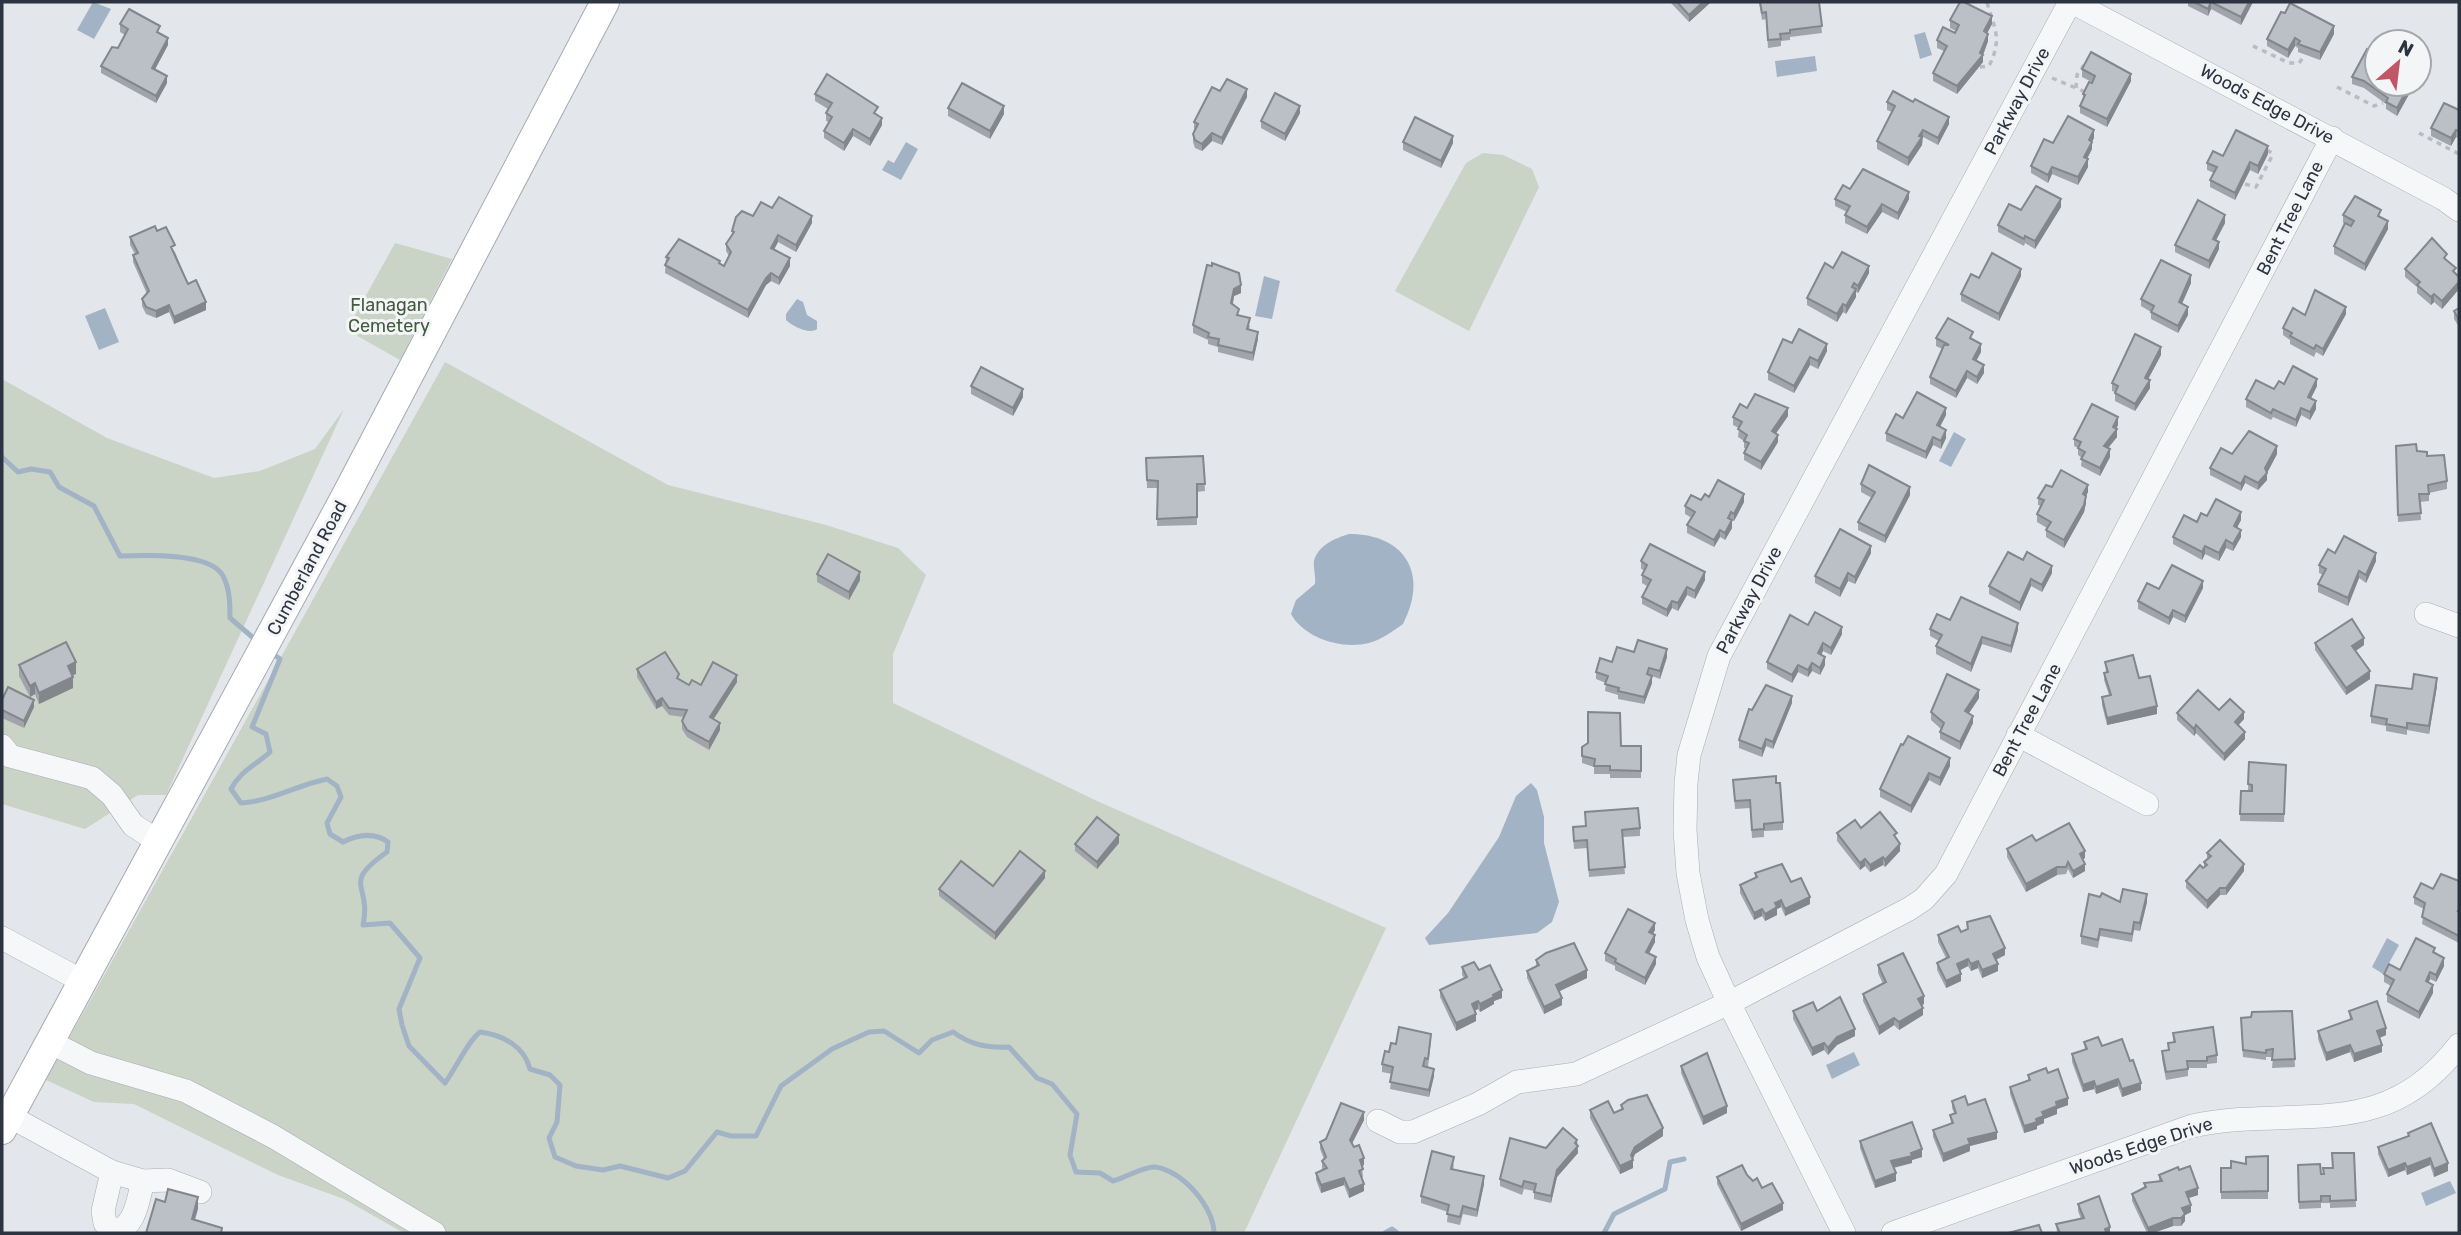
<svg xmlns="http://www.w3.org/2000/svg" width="2461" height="1235" font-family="Rubik,sans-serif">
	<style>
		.green { fill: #c9d3c6 }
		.water { fill: #a3b3c6 }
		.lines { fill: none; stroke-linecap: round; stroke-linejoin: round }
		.stream { stroke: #a3b3c6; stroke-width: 5 }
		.minor-casing { stroke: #a9adb4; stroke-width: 24 }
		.major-casing { stroke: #a4aab4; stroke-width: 30 }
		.path { stroke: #babcc2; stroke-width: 3.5; stroke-dasharray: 5 5; stroke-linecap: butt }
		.minor { stroke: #f6f7f9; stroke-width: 23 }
		.major { stroke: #fff; stroke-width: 28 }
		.wall { fill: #a1a4aa }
		.shaded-wall { fill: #83868b }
		.building { fill: #bbbfc6; stroke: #83868b; stroke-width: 2 }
		.labels { text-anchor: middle; stroke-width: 6; stroke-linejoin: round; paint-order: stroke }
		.street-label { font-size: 18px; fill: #2d3441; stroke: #f3f5f7 }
		.park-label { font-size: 18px; fill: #415b3c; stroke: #f3f5f7 }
	</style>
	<rect width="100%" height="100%" fill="#e3e6ea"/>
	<g class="green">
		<polygon points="1483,153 1503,155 1532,169 1539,187 1469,331 1395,291 1466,163"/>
		<polygon points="395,243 452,259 400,360 347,330"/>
		<polygon points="445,362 668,485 826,525 898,548 926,575 893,654 893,703 1097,801 1386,928 1244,1233 404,1233 344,1199 278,1175 134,1104 94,1102 46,1080"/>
		<polygon points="2,379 107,438 214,478 260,471 315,449 344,409 166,795 138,795 85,829 2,804"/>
	</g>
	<g class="water">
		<polygon points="93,2 111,9 94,39 77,30"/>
		<polygon points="1925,32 1932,55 1920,59 1914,35"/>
		<polygon points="1815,56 1817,71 1777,77 1775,61"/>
		<polygon points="906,142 918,149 901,180 882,170 888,160 894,163"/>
		<polygon points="1264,276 1280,281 1272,319 1255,316"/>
		<path d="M 797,299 L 803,302 L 807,315 L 817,321 L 817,329 C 810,335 792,326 786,320 L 786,314 Z"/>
		<polygon points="105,308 119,342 99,350 85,316"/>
		<polygon points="1954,432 1966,439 1951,467 1939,461"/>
		<path d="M 1349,534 C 1406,534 1429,575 1403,624 C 1393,631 1381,640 1369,643 C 1342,650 1304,638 1291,614 L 1296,600 L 1315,584 C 1316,577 1313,567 1314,561 C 1318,545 1336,538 1349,534 Z"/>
		<polygon points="1531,783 1537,790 1544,817 1544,843 1559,902 1552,922 1537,933 1429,945 1425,938 1448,913 1499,837 1516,796"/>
		<polygon points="2387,938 2399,945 2383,974 2372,967"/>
		<polygon points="1854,1052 1860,1065 1832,1079 1826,1065"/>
		<polygon points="2450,1181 2456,1193 2426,1206 2421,1193"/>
	</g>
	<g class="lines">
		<g class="stream">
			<path d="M 2,457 L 18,472 L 31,469 L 50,472 L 59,487 L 94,506 L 120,556 C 144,555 211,552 223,576 C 230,589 230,605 230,618 L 257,641"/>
			<path d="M 270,652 L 280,659 L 252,727 L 266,734 L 270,752 C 255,766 241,770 231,789 L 241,803 C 272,801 297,785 327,779 L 337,786 L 341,797 L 327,823 L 330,834 L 343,842 C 359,834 374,832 388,842 L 387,852 C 340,885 372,883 363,925 L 390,923 L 420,958 L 399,1009 L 402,1025 L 409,1046 L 445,1083 C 456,1068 468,1041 480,1032 C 503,1035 524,1046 530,1069 L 550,1075 L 560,1085 L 557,1122 L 549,1138 L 555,1157 L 576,1166 L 603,1170 L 620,1166 L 668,1178 L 685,1171 L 717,1132 L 731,1136 L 756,1136 L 781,1086 L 832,1049 L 869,1032 L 884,1031 L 919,1053 L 932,1040 L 953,1032 C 971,1045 987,1048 1009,1047 L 1037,1078 L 1052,1084 L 1077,1114 L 1070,1155 L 1076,1172 L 1100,1173 L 1113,1181 C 1125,1178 1144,1166 1155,1167 C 1182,1170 1214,1207 1214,1233"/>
			<polyline points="1385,1233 1392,1229 1397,1233"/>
			<polyline points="1604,1233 1614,1214 1665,1189 1670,1162 1684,1159"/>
		</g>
		<defs>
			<g id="minor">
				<polyline points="2072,2 2444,199 2459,210"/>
				<polyline points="2426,614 2459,626"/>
				<polyline points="2018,735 2147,804"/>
				<polyline points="2,746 10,756 92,778 112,795 133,825 159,842"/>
				<polyline points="2,938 84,982"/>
				<polyline points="50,1042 91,1063 186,1091 274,1137 434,1233"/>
				<polyline points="9,1116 112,1172 143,1181 168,1180 200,1192"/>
				<polyline points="1378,1121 1400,1132 1413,1132 1478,1104 1517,1082 1576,1074 1729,1003 1909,909 1924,899 1946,874 2332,138"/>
				<path d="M 112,1172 L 103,1211 L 105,1223 L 114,1232 C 136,1227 138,1199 143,1181"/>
				<polyline points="1844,1233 1729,1003 1708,957 1697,920 1688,873 1685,830 1686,783 1689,755 1719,656 2070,2"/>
				<path d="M 1893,1233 L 2192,1126 C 2296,1104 2383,1145 2459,1045"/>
			</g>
			<polyline id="major" points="2,1130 344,499 605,2"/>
		</defs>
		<use href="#minor" class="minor-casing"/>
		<use href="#major" class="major-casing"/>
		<g class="path">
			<polyline points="2253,46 2289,63 2299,63 2305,55"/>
			<path d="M 1980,67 L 1989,66 C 2003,38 1994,28 1987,2"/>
			<polyline points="2052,78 2076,88"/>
			<polyline points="2337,87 2374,106 2383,103"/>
			<polyline points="2085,92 2076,88 2077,75 2089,58"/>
			<polyline points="2419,133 2459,154"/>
			<polyline points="2245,184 2256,187 2272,156 2272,153 2264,148"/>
		</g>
		<use href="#minor" class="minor"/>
		<use href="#major" class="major"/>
	</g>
	<g class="wall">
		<polygon points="1670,2 1710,2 1710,3 1689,22"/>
		<polygon points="1759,2 1819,2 1822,33 1790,37 1790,40 1781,41 1781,46 1768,48 1766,19 1762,20"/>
		<polygon points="2188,2 2253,2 2241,25 2211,9 2208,16 2188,6"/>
		<polygon points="1950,20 1992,24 1987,33 1988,41 1983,55 1983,62 1957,94 1933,81 1933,73 1944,51 1937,48 1937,40 1955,33 1956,31 1950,28"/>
		<polygon points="120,24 160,34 168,45 155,69 167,83 156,103 101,73 101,66 118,48 125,35 120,32"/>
		<polygon points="2334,34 2320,60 2298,52 2298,48 2295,46 2288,58 2267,46 2267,39"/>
		<polygon points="2082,69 2131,81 2107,127 2080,113 2080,106 2083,100 2083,94 2092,82 2082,77"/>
		<polygon points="2352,77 2413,84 2413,87 2397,116 2386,109 2386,104 2364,88 2352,84"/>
		<polygon points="1220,91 1247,97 1222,145 1212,141 1202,151 1195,148 1193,142 1193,134 1195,130 1194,129 1194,122"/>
		<polygon points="815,94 878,114 878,115 882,125 870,146 853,136 844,151 824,138 824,131 829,122 826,121 826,113 828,109 815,101"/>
		<polygon points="1887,102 1949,124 1938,145 1923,137 1922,145 1908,166 1877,149 1877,141 1892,112 1887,110"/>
		<polygon points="948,108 1004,114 990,139 948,116"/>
		<polygon points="2459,110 2459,139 2456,137 2451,146 2431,136 2431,128"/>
		<polygon points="1300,113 1285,141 1261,128 1261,121"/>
		<polygon points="2094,138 2092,142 2092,149 2087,159 2088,167 2078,185 2052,174 2048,183 2031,173 2031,166 2053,143"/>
		<polygon points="1403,142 1453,143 1441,168 1403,150"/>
		<polygon points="2268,154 2258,174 2250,170 2235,200 2210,187 2210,180 2214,173 2207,170 2207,163 2223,156"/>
		<polygon points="1850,189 1909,199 1898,220 1882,212 1867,234 1845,223 1845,215 1847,212 1835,206 1835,199"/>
		<polygon points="2061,207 2035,249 2025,243 2024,246 1998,232 1998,225 2021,210"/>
		<polygon points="772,208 812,223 796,252 778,242 774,250 790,266 779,285 771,281 766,285 748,318 665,273 666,257 720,264 724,266 729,256 726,251 726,244 732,236 732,231 753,216"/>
		<polygon points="2343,215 2381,217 2388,229 2365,271 2334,254 2334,246 2345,224 2343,223"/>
		<polygon points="2225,223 2216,240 2219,249 2209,269 2175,252 2175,245"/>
		<polygon points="157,231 175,252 188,284 206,310 174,324 169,312 156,318 146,314 142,306 142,299 147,294 133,262 133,255 135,254 130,245 130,237"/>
		<polygon points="2447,260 2456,274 2459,277 2459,289 2442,309 2434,302 2431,305 2417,293 2417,287 2405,277 2405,269"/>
		<polygon points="1207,265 1241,293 1234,296 1233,304 1239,316 1250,326 1249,329 1258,339 1253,361 1218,352 1218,347 1208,344 1208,340 1193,333 1193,325"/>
		<polygon points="1833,268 1869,273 1858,293 1856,292 1856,297 1846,314 1843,312 1837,322 1807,305 1807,298"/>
		<polygon points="2021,276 1999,321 1961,301 1961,294 1979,278"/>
		<polygon points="2191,283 2182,304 2188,315 2178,333 2151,319 2151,312 2141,306 2141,299"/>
		<polygon points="2459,308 2459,327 2454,319 2454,311"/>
		<polygon points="2346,314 2323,356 2316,352 2314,357 2290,344 2290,340 2283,335 2283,328 2305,315"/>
		<polygon points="1936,338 1973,340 1981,352 1976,361 1984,373 1977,384 1967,378 1956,398 1930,384 1930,377 1942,349 1936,346"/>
		<polygon points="1792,343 1827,351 1818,369 1810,365 1794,393 1768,380 1768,372"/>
		<polygon points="2161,355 2148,379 2150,388 2135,411 2115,401 2115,392 2112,391 2112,383"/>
		<polygon points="2284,384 2317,386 2311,398 2316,409 2310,420 2301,415 2296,427 2273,417 2271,420 2246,407 2246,399 2274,389"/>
		<polygon points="971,386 1023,397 1013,416 971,394"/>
		<polygon points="1747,408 1788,416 1776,433 1778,442 1761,470 1744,460 1744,453 1746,449 1744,448 1744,441 1738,437 1739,428 1733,425 1733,417"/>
		<polygon points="1946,415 1940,427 1946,438 1941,449 1933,445 1926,459 1886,441 1886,433 1903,418"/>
		<polygon points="2118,425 2116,429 2117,437 2108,448 2110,457 2100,476 2081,466 2082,458 2078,455 2078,448 2074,446 2074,439"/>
		<polygon points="2396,446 2417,451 2427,456 2447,481 2447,489 2429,493 2429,501 2420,502 2421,520 2398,522"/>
		<polygon points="2232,454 2277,454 2267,473 2267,480 2258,490 2245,483 2241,491 2210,475 2210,468"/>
		<polygon points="1203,456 1205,491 1197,492 1197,525 1157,526 1158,488 1147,488 1146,458"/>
		<polygon points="1861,484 1910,495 1885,543 1858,530 1858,522 1872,498 1861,492"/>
		<polygon points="2052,487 2088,492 2086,496 2086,503 2084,512 2064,548 2046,537 2046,530 2047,528 2037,522 2037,514 2041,506 2038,505 2038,498"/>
		<polygon points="1709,497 1744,502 1734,521 1732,520 1732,528 1725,540 1720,537 1714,547 1687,533 1687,525 1692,518 1685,514 1685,506"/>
		<polygon points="2207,516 2241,520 2237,528 2241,537 2233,551 2226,548 2219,561 2205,554 2202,560 2173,544 2173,537"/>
		<polygon points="1871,553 1855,584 1848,581 1840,597 1815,583 1815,576"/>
		<polygon points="2335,553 2376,561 2366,583 2359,578 2348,606 2318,592 2318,584 2323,575 2319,573 2319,565"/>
		<polygon points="2023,560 2052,573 2042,592 2031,586 2020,611 1989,594 1989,586"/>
		<polygon points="1641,561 1705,580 1695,599 1687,595 1678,611 1672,608 1667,617 1642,604 1642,597 1647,586 1642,583 1642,575 1644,570 1641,569"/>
		<polygon points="817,574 860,580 849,600 817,582"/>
		<polygon points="2203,588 2185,623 2173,617 2169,625 2138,609 2138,601 2159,589"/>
		<polygon points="1950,620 2018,630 2011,653 1982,644 1971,672 1936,654 1936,646 1939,641 1930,636 1930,629"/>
		<polygon points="1808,625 1842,634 1831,655 1823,651 1821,655 1825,665 1820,675 1812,671 1808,677 1798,672 1792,683 1767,669 1767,662"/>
		<polygon points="2315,643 2364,645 2356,651 2370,679 2346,695 2315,650"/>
		<polygon points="1634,652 1667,657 1660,679 1652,676 1652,683 1644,704 1618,699 1618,695 1605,691 1606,683 1596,679 1596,672 1612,662"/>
		<polygon points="2105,662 2139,678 2157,714 2107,725 2102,705 2102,697 2109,695 2104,680 2104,673 2106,672"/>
		<polygon points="19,665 76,674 72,675 73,688 39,704 35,694 30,697 19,676"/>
		<polygon points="637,669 679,680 689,685 737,682 713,719 720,730 709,750 687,737 682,729 682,721 684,717 669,715 662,706 656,709 637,677"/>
		<polygon points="2437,686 2429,734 2407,730 2407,735 2386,731 2386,726 2371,723 2371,716 2412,689"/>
		<polygon points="1979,698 1969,713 1973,723 1960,750 1940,739 1940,732 1941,729 1931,720 1931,712"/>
		<polygon points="2,700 34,707 24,728 2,718"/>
		<polygon points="1792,703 1773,749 1766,746 1762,757 1739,748 1739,740 1752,710"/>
		<polygon points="2219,710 2244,719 2238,725 2245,739 2224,761 2196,733 2194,736 2177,720 2177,713"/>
		<polygon points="1588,743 1621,746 1641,746 1641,778 1610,778 1610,774 1594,774 1594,767 1582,763 1582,747"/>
		<polygon points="2249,762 2286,765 2284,822 2240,821 2241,791 2248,791"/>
		<polygon points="1950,766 1940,786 1929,780 1911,813 1880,797 1880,789"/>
		<polygon points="1733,780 1776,783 1783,822 1783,830 1764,831 1764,837 1752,838 1750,808 1735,809"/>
		<polygon points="1585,812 1640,828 1640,836 1622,837 1625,874 1589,877 1587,848 1574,849 1573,835 1573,827 1586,826"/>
		<polygon points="1861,828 1897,839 1900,851 1885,867 1883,865 1870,872 1865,866 1860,870 1837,841 1837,833"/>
		<polygon points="2036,841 2085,858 2083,859 2085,871 2073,878 2068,869 2066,874 2057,875 2026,892 2007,857 2007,849"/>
		<polygon points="1119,843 1097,869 1075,851 1075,844"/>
		<polygon points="2207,853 2244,871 2226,895 2220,895 2207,909 2186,888 2186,881 2204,867 2204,862 2207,859"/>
		<polygon points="1755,873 1791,882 1810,904 1785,916 1781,907 1777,909 1777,915 1765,921 1762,916 1754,920 1740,893 1740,885 1755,878"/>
		<polygon points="1045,878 995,940 939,896 939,889 993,886"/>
		<polygon points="2459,881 2459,943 2422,924 2424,909 2414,904 2414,897 2433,889"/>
		<polygon points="2120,902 2147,902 2140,931 2134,930 2132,942 2100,936 2098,948 2081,944 2081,936"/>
		<polygon points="1967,922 2005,955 1996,960 1998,971 1982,978 1978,968 1971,971 1968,966 1960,970 1961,981 1946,988 1937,970 1937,963 1946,958 1938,942 1938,935 1961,932 1967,929"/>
		<polygon points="1655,930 1653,934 1655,942 1649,953 1656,964 1645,985 1615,970 1615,966 1605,961 1605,953"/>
		<polygon points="2435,953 2444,966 2436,982 2430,979 2428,983 2433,993 2419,1019 2387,1002 2387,994 2391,986 2384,982 2384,974 2400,970"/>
		<polygon points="1536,960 1587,978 1559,991 1562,1005 1544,1014 1527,978 1527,971 1536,966"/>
		<polygon points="1878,965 1924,1004 1921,1005 1923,1015 1899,1030 1894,1025 1879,1035 1863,1001 1863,994 1883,984 1878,973"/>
		<polygon points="1462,967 1479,970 1502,998 1494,1001 1494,1004 1480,1012 1478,1009 1474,1010 1476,1021 1456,1031 1440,997 1440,990 1464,978 1462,975"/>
		<polygon points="1793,1011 1817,1011 1855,1036 1837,1045 1828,1055 1824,1050 1812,1056 1793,1019"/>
		<polygon points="2292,1011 2295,1067 2272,1068 2273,1057 2266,1057 2266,1060 2243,1057 2241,1025 2251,1017"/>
		<polygon points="2349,1011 2386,1035 2379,1038 2382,1052 2354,1062 2350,1052 2326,1061 2318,1039 2318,1031 2350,1020"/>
		<polygon points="2173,1033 2217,1055 2217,1063 2207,1064 2207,1068 2188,1068 2188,1076 2166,1080 2162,1059 2162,1051 2168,1050 2168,1043 2173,1042"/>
		<polygon points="1431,1041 1428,1067 1424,1067 1434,1076 1429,1097 1390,1089 1392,1074 1382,1072 1382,1064 1396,1044"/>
		<polygon points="2084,1042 2102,1046 2141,1090 2122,1097 2118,1086 2096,1094 2094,1089 2083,1092 2072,1062 2072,1054 2085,1050"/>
		<polygon points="1681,1066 1727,1113 1703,1125 1681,1073"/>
		<polygon points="2048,1073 2068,1105 2057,1109 2057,1114 2044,1119 2044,1123 2037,1126 2037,1129 2024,1133 2010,1094 2010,1087 2028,1080 2028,1075"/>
		<polygon points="1952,1101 1968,1105 1997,1139 1970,1146 1970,1151 1943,1162 1933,1137 1933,1130 1951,1123 1950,1115 1954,1113 1952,1108"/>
		<polygon points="1621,1105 1663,1136 1635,1154 1633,1159 1633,1168 1620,1174 1590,1118 1590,1110 1614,1113 1621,1109"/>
		<polygon points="1364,1120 1352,1144 1364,1165 1362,1166 1363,1177 1361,1178 1364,1191 1349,1198 1344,1185 1321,1193 1316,1180 1316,1173 1323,1170 1322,1169 1322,1161 1324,1159 1320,1149 1320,1142"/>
		<polygon points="2408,1133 2448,1171 2434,1177 2430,1165 2407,1175 2405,1170 2388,1177 2378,1154 2378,1147 2408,1136"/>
		<polygon points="1860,1141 1922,1157 1912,1160 1912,1163 1894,1168 1896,1181 1875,1188 1860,1148"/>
		<polygon points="1577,1145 1578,1153 1557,1177 1551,1203 1534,1199 1534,1191 1524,1189 1522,1195 1500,1186 1500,1179 1546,1148"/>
		<polygon points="2354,1153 2356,1207 2330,1208 2330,1203 2321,1203 2321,1208 2299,1209 2298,1165 2321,1174 2323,1174 2323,1168 2332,1168"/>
		<polygon points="2268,1156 2268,1199 2221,1199 2221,1168 2231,1168 2246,1163 2246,1157"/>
		<polygon points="1454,1164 1453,1170 1484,1184 1477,1217 1463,1214 1460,1225 1447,1222 1448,1212 1421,1203 1421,1196"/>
		<polygon points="2179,1170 2198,1195 2188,1198 2191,1212 2185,1215 2185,1221 2181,1226 2173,1226 2153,1233 2147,1233 2132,1201 2132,1194 2144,1187 2144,1183 2159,1181 2159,1175"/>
		<polygon points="1747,1175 1762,1188 1783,1210 1741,1231 1717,1184 1717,1177"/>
		<polygon points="2078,1204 2110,1233 2057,1233 2056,1224 2081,1219 2078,1211"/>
	</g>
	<g class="shaded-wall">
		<polygon points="1703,2 1710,2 1710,3 1689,22 1689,15"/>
		<polygon points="2211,2 2211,9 2208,16 2208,9"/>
		<polygon points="2249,2 2253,2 2241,25 2241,17"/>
		<polygon points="1992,16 1992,24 1984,39 1984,31"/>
		<polygon points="2334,26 2334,34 2320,60 2320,52"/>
		<polygon points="1988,34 1988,41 1983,55 1983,62 1957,94 1957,86 1980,53"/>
		<polygon points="168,38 168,45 152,75 152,68"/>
		<polygon points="2295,38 2295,46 2288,58 2288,50"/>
		<polygon points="2131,74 2131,81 2107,127 2107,119"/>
		<polygon points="167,76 167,83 156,103 156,96"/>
		<polygon points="2410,84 2413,84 2413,87 2397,116 2397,108"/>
		<polygon points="1247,89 1247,97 1222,145 1222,138"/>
		<polygon points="1004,106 1004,114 990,139 990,131"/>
		<polygon points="1300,106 1300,113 1285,141 1285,134"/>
		<polygon points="1949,117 1949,124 1938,145 1938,138"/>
		<polygon points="882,118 882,125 870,146 870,139"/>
		<polygon points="853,129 853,136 844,151 844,143"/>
		<polygon points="1923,130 1922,145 1908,166 1908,158"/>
		<polygon points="2094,130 2094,138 2089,147 2089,140"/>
		<polygon points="2456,130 2456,137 2451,146 2451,138"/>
		<polygon points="1212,133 1212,141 1202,151 1202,144"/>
		<polygon points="1453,136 1453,143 1441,168 1441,161"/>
		<polygon points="2092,142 2092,149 2084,164 2084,157"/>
		<polygon points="2268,146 2268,154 2258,174 2258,166"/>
		<polygon points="2088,159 2088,167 2078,185 2078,177"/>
		<polygon points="2250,162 2250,170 2235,200 2235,193"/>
		<polygon points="2052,167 2052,174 2048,183 2048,175"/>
		<polygon points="1909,192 1909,199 1898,220 1898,213"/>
		<polygon points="2061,199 2061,207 2035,249 2035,241"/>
		<polygon points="1882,204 1882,212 1867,234 1867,227"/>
		<polygon points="2225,215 2225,223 2213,246 2213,239"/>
		<polygon points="812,216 812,223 796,252 796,245"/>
		<polygon points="2388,221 2388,229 2365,271 2365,264"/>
		<polygon points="778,235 778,242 771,255 771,248"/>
		<polygon points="2219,242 2219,249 2209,269 2209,261"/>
		<polygon points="790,258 790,266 779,285 779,278"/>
		<polygon points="1869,266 1869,273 1858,293 1858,286"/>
		<polygon points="2021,269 2021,276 1999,321 1999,314"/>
		<polygon points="771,273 771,281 766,285 748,318 748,310 766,278"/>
		<polygon points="2191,275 2191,283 2179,310 2179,302"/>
		<polygon points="2459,282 2459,289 2442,309 2442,301"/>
		<polygon points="1241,285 1241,293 1234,296 1231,311 1231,303 1234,289"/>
		<polygon points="1856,289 1856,297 1846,314 1846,306"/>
		<polygon points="2434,294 2434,302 2431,305 2431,297"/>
		<polygon points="206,302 206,310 174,324 174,317"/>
		<polygon points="1843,304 1843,312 1837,322 1837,314"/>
		<polygon points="169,305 169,312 156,318 156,311"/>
		<polygon points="2188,307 2188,315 2178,333 2178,326"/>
		<polygon points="2346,307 2346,314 2323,356 2323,349"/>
		<polygon points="1258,332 1258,339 1253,361 1253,353"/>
		<polygon points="1827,344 1827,351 1818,369 1818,361"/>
		<polygon points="1981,344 1981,352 1973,367 1973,359"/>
		<polygon points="2161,347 2161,355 2145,385 2145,378"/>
		<polygon points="1810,357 1810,365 1794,393 1794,386"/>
		<polygon points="1984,365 1984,373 1977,384 1977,377"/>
		<polygon points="1967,371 1967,378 1956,398 1956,391"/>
		<polygon points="2317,379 2317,386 2308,404 2308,397"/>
		<polygon points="2150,380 2150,388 2135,411 2135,404"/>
		<polygon points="1023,389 1023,397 1013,416 1013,408"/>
		<polygon points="2316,401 2316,409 2310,420 2310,412"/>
		<polygon points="1788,408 1788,416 1772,439 1772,431"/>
		<polygon points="1946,408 1946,415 1937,432 1937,425"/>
		<polygon points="2301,408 2301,415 2296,427 2296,420"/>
		<polygon points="2118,417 2118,425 2115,431 2117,429 2117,437 2104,453 2104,446"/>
		<polygon points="1946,430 1946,438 1941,449 1941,441"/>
		<polygon points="1778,435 1778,442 1761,470 1761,462"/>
		<polygon points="1933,437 1933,445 1926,459 1926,452"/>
		<polygon points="2277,446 2277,454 2267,473 2267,480 2258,490 2258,483"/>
		<polygon points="2110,449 2110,457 2100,476 2100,468"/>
		<polygon points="2245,476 2245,483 2241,491 2241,484"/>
		<polygon points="2088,485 2088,492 2083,501 2083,494"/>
		<polygon points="1910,487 1910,495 1885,543 1885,536"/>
		<polygon points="1744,494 1744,502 1734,521 1734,514"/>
		<polygon points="2086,496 2086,503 2084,512 2064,548 2064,540"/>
		<polygon points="2241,512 2241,520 2234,533 2234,526"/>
		<polygon points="1732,520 1732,528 1725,540 1725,533"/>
		<polygon points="1720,530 1720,537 1714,547 1714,540"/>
		<polygon points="2241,530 2241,537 2233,551 2233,544"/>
		<polygon points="2226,540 2226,548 2219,561 2219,553"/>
		<polygon points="1871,546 1871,553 1855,584 1855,577"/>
		<polygon points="2205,546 2205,554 2202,560 2202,552"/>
		<polygon points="2376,553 2376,561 2366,583 2366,575"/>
		<polygon points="2052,566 2052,573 2042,592 2042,585"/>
		<polygon points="2359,571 2359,578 2348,606 2348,598"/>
		<polygon points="860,572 860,580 849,600 849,592"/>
		<polygon points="1705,572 1705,580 1695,599 1695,591"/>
		<polygon points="1848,573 1848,581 1840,597 1840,589"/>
		<polygon points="2031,579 2031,586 2020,611 2020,603"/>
		<polygon points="2203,581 2203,588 2185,623 2185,616"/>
		<polygon points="1687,587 1687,595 1678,611 1678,603"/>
		<polygon points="1672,601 1672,608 1667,617 1667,610"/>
		<polygon points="2173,610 2173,617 2169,625 2169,618"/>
		<polygon points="2018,623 2018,630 2011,653 2011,646"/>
		<polygon points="1842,627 1842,634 1831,655 1831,648"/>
		<polygon points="1982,637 1982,644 1971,672 1971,664"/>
		<polygon points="2364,638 2364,645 2352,653 2352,646"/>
		<polygon points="1823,643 1823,651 1818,661 1818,653"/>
		<polygon points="1667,649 1667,657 1660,679 1660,671"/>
		<polygon points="1825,657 1825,665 1820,675 1820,668"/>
		<polygon points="76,662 76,674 68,677 68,666"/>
		<polygon points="1812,663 1812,671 1808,677 1808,670"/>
		<polygon points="1798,665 1798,672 1792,683 1792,675"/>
		<polygon points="2370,671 2370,679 2346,695 2346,688"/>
		<polygon points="737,675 737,682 710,725 710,717"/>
		<polygon points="1652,676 1652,683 1644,704 1644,697"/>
		<polygon points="73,677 73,688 39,704 39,693"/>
		<polygon points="2437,678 2437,686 2429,734 2429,726"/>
		<polygon points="35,683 35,694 30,697 30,686"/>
		<polygon points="1979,690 1979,698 1965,719 1965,711"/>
		<polygon points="1792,696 1792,703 1773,749 1773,742"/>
		<polygon points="662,698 662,706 656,709 656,702"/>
		<polygon points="34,700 34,707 24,728 24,721"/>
		<polygon points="2157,706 2157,714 2107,725 2107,718"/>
		<polygon points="2244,712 2244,719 2235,729 2235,722"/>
		<polygon points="1973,716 1973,723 1960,750 1960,742"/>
		<polygon points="720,723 720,730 709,750 709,742"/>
		<polygon points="2196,725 2196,733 2194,736 2194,729"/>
		<polygon points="2245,732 2245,739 2224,761 2224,754"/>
		<polygon points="1766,739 1766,746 1762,757 1762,749"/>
		<polygon points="1950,758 1950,766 1940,786 1940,778"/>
		<polygon points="1929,773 1929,780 1911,813 1911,806"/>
		<polygon points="1119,835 1119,843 1097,869 1097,862"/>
		<polygon points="1900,844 1900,851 1885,867 1885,860"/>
		<polygon points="2085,851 2085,858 2080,861 2080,854"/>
		<polygon points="1883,857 1883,865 1870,872 1870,865"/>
		<polygon points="1865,859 1865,866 1860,870 1860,863"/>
		<polygon points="2085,864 2085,871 2073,878 2073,871"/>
		<polygon points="2244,864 2244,871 2226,895 2226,888"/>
		<polygon points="2057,867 2057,875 2026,892 2026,884"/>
		<polygon points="1045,871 1045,878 995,940 995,933"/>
		<polygon points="2220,888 2220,895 2207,909 2207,901"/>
		<polygon points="2147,894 2147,902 2140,931 2140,923"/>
		<polygon points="1810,897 1810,904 1785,916 1785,909"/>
		<polygon points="1781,900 1781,907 1777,909 1777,915 1765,921 1765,914 1775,903"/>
		<polygon points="1762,909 1762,916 1754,920 1754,913"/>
		<polygon points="1655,923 1655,930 1649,940 1649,932"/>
		<polygon points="1655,935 1655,942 1646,959 1646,952"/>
		<polygon points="2005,948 2005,955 1993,961 1993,954"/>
		<polygon points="1656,957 1656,964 1645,985 1645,978"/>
		<polygon points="2444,958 2444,966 2436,982 2436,975"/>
		<polygon points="1968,959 1968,966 1957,972 1957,964"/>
		<polygon points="1978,961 1978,968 1971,971 1971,964"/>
		<polygon points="1998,964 1998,971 1982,978 1982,970"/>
		<polygon points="1587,970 1587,978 1556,993 1556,985"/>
		<polygon points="2430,972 2430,979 2426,989 2426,981"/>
		<polygon points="1961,974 1961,981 1946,988 1946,981"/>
		<polygon points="2433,985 2433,993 2419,1019 2419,1012"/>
		<polygon points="1502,990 1502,998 1494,1001 1494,1004 1480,1012 1480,1004 1493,995"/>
		<polygon points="1924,996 1924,1004 1918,1007 1918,999"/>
		<polygon points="1562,998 1562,1005 1544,1014 1544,1007"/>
		<polygon points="1478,1001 1478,1009 1472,1012 1472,1004"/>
		<polygon points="1923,1008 1923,1015 1899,1030 1899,1022"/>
		<polygon points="1476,1014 1476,1021 1456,1031 1456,1023"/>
		<polygon points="1894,1018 1894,1025 1879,1035 1879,1027"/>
		<polygon points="2386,1028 2386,1035 2377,1039 2377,1031"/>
		<polygon points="1855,1029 1855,1036 1837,1045 1828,1055 1828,1048 1837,1037"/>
		<polygon points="1824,1043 1824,1050 1812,1056 1812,1048"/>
		<polygon points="2350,1045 2350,1052 2326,1061 2326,1053"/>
		<polygon points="2382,1045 2382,1052 2354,1062 2354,1054"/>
		<polygon points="1434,1069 1434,1076 1429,1097 1429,1090"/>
		<polygon points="2118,1079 2118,1086 2096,1094 2096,1087"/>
		<polygon points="2094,1081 2094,1089 2083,1092 2083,1085"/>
		<polygon points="2141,1083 2141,1090 2122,1097 2122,1089"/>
		<polygon points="2068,1098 2068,1105 2057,1109 2057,1114 2044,1119 2044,1123 2037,1126 2037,1129 2024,1133 2024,1126 2036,1119 2042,1112 2056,1102"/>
		<polygon points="1727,1106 1727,1113 1703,1125 1703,1117"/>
		<polygon points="1364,1112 1364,1120 1350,1147 1350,1140"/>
		<polygon points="1663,1128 1663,1136 1635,1154 1632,1161 1633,1160 1633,1168 1620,1174 1620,1166 1631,1155 1635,1147"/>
		<polygon points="1997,1132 1997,1139 1970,1146 1970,1151 1943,1162 1943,1154 1968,1139"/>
		<polygon points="1577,1140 1578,1153 1557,1177 1551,1203 1551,1196 1557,1170"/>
		<polygon points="1922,1149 1922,1157 1912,1160 1912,1163 1891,1168 1891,1161"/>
		<polygon points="1364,1158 1364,1165 1360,1167 1360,1160"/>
		<polygon points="2430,1158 2430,1165 2407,1175 2407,1167"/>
		<polygon points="2405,1163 2405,1170 2388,1177 2388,1170"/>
		<polygon points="2448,1163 2448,1171 2434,1177 2434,1169"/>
		<polygon points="1896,1173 1896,1181 1875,1188 1875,1181"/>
		<polygon points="1484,1176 1484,1184 1477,1217 1477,1210"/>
		<polygon points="1344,1178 1344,1185 1321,1193 1321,1185"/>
		<polygon points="1364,1184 1364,1191 1349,1198 1349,1190"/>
		<polygon points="2198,1188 2198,1195 2186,1199 2186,1192"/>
		<polygon points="198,1197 198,1209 192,1230 192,1219"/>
		<polygon points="1783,1203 1783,1210 1741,1231 1741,1224"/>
		<polygon points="2191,1205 2191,1212 2185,1215 2185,1221 2181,1226 2182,1208"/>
		<polygon points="2173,1218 2173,1226 2153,1233 2148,1233 2148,1228"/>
		<polygon points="2110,1227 2110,1233 2105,1233 2105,1229"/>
	</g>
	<g class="building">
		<polygon points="1677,2 1703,2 1689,15"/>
		<polygon points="1760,2 1819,2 1822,26 1790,30 1790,33 1780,34 1781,39 1768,40 1766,12 1762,13"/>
		<polygon points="1960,2 1964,2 1992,16 1984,31 1988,34 1980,53 1983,55 1957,86 1933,73 1947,46 1937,40 1943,27 1955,33 1959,25 1950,20"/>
		<polygon points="2194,2 2211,2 2208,9"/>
		<polygon points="2211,2 2249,2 2241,17"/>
		<polygon points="2290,3 2334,26 2320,52 2298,44 2300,41 2295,38 2288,50 2267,39 2281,12 2285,13"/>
		<polygon points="129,9 160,26 157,32 168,38 152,68 167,76 156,96 101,66 112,47 118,48 128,29 120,24"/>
		<polygon points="2367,49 2377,54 2377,84 2410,84 2397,108 2386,102 2388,98 2364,81 2352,77"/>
		<polygon points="2091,52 2131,74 2107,119 2080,106 2085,95 2083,94 2089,82 2092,83 2095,76 2082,69"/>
		<polygon points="827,74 878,107 874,113 882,118 870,139 853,129 844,143 824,131 832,117 826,113 832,103 815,94"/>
		<polygon points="1227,79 1247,89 1222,138 1212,133 1202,144 1195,140 1193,134 1198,124 1194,122 1212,87 1220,91"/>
		<polygon points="962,83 1004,106 990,131 948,108"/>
		<polygon points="1893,91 1913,102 1915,99 1949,117 1938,138 1923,130 1919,136 1922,137 1908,158 1877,141 1895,106 1887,102"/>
		<polygon points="1275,93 1300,106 1285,134 1261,121"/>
		<polygon points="2444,103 2459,110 2459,131 2456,130 2451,138 2431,128"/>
		<polygon points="2068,116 2094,130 2089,140 2092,142 2084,157 2088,159 2078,177 2052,167 2048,175 2031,166 2044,139 2053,143"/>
		<polygon points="1415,117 1453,136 1441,161 1403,142"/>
		<polygon points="2236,130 2268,146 2258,166 2250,162 2235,193 2210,180 2217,167 2207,163 2213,151 2223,156"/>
		<polygon points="1863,169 1909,192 1898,213 1882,204 1867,227 1845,215 1850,206 1835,199 1843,185 1850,189"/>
		<polygon points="2036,186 2061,199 2035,241 2025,236 2024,239 1998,225 2009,204 2021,210"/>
		<polygon points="2355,196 2381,210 2378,216 2388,221 2365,264 2334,246 2345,223 2351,226 2354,221 2343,215"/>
		<polygon points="779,197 812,216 796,245 778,235 771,248 790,258 779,278 771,273 766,278 748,310 665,265 669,258 666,257 679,239 720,261 719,263 724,266 731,252 726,244 734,232 732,231 736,217 742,211 753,216 761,202 772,208"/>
		<polygon points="2198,200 2225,215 2213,239 2219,242 2209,261 2175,245"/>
		<polygon points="155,226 157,231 166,227 175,245 171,247 188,284 196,280 206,302 174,317 169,305 156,311 146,307 142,299 149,291 133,255 138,253 130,237"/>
		<polygon points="2432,238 2447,254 2444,258 2456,268 2453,271 2459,277 2459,282 2442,301 2434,294 2431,297 2417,285 2420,282 2405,269"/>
		<polygon points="1842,252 1869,266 1858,286 1854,283 1852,287 1856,289 1846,306 1843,304 1837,314 1807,298 1825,263 1833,268"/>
		<polygon points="1992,253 2021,269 1999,314 1961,294 1971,274 1979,278"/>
		<polygon points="2161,260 2191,275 2179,302 2188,307 2178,326 2151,312 2154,306 2141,299"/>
		<polygon points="1212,263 1239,273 1241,285 1234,289 1231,303 1239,309 1237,315 1250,318 1247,329 1258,332 1253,353 1218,345 1219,339 1208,337 1209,333 1193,325 1207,265 1212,266"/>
		<polygon points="2315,290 2346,307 2323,349 2316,345 2314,349 2290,336 2292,333 2283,328 2293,308 2305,315"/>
		<polygon points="2459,308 2459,320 2454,311"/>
		<polygon points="1948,318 1973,332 1970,338 1981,344 1973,359 1984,365 1977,377 1967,371 1956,391 1930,377 1944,345 1949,345 1936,338"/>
		<polygon points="1799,329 1827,344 1818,361 1810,357 1794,386 1768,372 1783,339 1792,343"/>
		<polygon points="2135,334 2161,347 2145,378 2150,380 2135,404 2115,393 2118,386 2112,383"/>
		<polygon points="2293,366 2317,379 2308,397 2316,401 2310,412 2301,408 2296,420 2273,409 2271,413 2246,399 2256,380 2274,389 2279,381 2284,384"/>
		<polygon points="981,367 1023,389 1013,408 971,386"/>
		<polygon points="1917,392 1946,408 1937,425 1946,430 1941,441 1933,437 1926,452 1886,433 1896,414 1903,418"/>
		<polygon points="1755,394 1788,408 1772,431 1778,435 1761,462 1744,453 1749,443 1744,441 1747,435 1738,429 1742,422 1733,417 1740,404 1747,408"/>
		<polygon points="2092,404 2118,417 2113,427 2117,429 2104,446 2110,449 2100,468 2081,459 2085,452 2078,448 2081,442 2074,439"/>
		<polygon points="2249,431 2277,446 2265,468 2267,473 2258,483 2245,476 2241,484 2210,468 2221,448 2232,454"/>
		<polygon points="2416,444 2417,451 2427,452 2427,456 2444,455 2447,481 2428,485 2429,494 2419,494 2421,513 2398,515 2396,446"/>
		<polygon points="1203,456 1205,484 1197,484 1197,517 1157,519 1158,481 1147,480 1146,458"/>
		<polygon points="1869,465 1910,487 1885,536 1858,522 1875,492 1861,484"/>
		<polygon points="2061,470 2088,485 2083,494 2086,496 2084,505 2064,540 2046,530 2051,522 2037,514 2044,500 2038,498 2046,485 2052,487"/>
		<polygon points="1718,480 1744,494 1734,514 1731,512 1728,518 1732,520 1725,533 1720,530 1714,540 1687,525 1695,512 1685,506 1691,495 1701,500 1705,494 1709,497"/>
		<polygon points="2216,499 2241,512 2234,526 2241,530 2233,544 2226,540 2219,553 2205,546 2202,552 2173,537 2184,515 2197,522 2201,513 2207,516"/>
		<polygon points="1840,529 1871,546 1855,577 1848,573 1840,589 1815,576"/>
		<polygon points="2344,536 2376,553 2366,575 2359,571 2348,598 2318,584 2326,569 2319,565 2328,549 2335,553"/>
		<polygon points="1650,544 1705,572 1695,591 1687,587 1678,603 1672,601 1667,610 1642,597 1651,580 1642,575 1647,565 1641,561"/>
		<polygon points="2008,552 2023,560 2027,552 2052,566 2042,585 2031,579 2020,603 1989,586"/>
		<polygon points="828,554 860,572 849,592 817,574"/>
		<polygon points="2172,565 2203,581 2185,616 2173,610 2169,618 2138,601 2147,583 2159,589"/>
		<polygon points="1961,597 2018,623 2011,646 1982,637 1971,664 1936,646 1942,635 1930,629 1937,614 1950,620"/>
		<polygon points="1815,612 1842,627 1831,648 1823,643 1818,653 1825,657 1820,668 1812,663 1808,670 1798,665 1792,675 1767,662 1790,615 1808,625"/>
		<polygon points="2352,619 2364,638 2352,646 2370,671 2346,688 2315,643"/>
		<polygon points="1638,640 1667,649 1660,671 1649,668 1647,674 1652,676 1644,697 1618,691 1619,688 1605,684 1608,676 1596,672 1600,658 1612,662 1617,647 1634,652"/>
		<polygon points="66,642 76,662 68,666 73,677 39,693 35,683 30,686 19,665"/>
		<polygon points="665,652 679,674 677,678 689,685 692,680 701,685 713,662 737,675 710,717 720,723 709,742 687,730 682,721 687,710 669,708 662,698 656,702 637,669"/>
		<polygon points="2133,655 2139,678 2150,676 2157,706 2107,718 2102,697 2111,695 2104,673 2108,672 2105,662"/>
		<polygon points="1947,674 1979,690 1965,711 1973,716 1960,742 1940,732 1944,723 1931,712"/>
		<polygon points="2414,674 2437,678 2429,726 2407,723 2407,728 2386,724 2387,719 2371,716 2376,685 2412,689"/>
		<polygon points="1766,685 1792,696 1773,742 1766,739 1762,749 1739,740 1749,709 1752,710"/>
		<polygon points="8,687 34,700 24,721 2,710 2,700"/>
		<polygon points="2198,690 2219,710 2230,699 2244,712 2235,722 2245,732 2224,754 2196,725 2194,729 2177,713"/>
		<polygon points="1588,712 1620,713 1621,746 1641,746 1641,771 1610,770 1610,766 1594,766 1595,759 1582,756 1582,747 1588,743"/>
		<polygon points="1908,736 1950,758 1940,778 1929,773 1911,806 1880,789 1901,744 1903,745"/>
		<polygon points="2249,762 2286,765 2284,814 2240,814 2241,791 2252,791 2252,785 2248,784"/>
		<polygon points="1776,776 1776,783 1780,783 1783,822 1764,824 1764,829 1752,830 1750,800 1735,801 1733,780"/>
		<polygon points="1638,808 1640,828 1622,830 1625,867 1589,870 1587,840 1574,841 1573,827 1586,826 1585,812"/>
		<polygon points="1880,812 1897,833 1894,835 1900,844 1885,860 1883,857 1870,865 1865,859 1860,863 1837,833 1855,820 1861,828"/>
		<polygon points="1097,817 1119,835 1097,862 1075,844"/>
		<polygon points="2069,823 2085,851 2080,854 2085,864 2073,871 2068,862 2066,867 2057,867 2026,884 2007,849 2032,835 2036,841"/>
		<polygon points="2220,840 2244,864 2226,888 2220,888 2207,901 2186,881 2200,865 2203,868 2207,865 2204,862 2211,856 2207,853"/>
		<polygon points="1020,851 1045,871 995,933 939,889 961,861 993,886"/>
		<polygon points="1782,864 1791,882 1801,878 1810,897 1785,909 1781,900 1775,903 1777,907 1765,914 1762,909 1754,913 1740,885 1757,877 1755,873"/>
		<polygon points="2441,874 2459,881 2459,909 2458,911 2459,911 2459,936 2422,917 2425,903 2414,897 2421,883 2433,889"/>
		<polygon points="2123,889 2147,894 2140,923 2134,922 2132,934 2100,929 2098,940 2081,936 2089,894 2100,897 2102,893 2120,902"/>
		<polygon points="1628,909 1655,923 1649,932 1655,935 1646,952 1656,957 1645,978 1615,962 1616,959 1605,953"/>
		<polygon points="1990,916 2005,948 1993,954 1998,964 1982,970 1978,961 1971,964 1968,959 1957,964 1961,974 1946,981 1937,963 1949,957 1938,935 1958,926 1961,932 1968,929 1967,922"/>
		<polygon points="2416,938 2435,948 2433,952 2444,958 2436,975 2430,972 2426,981 2433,985 2419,1012 2387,994 2394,980 2384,974 2389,964 2400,970"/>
		<polygon points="1574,943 1587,970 1556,985 1562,998 1544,1007 1527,971 1539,965 1536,960 1546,953"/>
		<polygon points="1903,953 1924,996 1918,999 1923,1008 1899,1022 1894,1018 1879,1027 1863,994 1886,982 1878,965"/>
		<polygon points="1474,962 1479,970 1490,965 1502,990 1493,995 1494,997 1480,1004 1478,1001 1472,1004 1476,1014 1456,1023 1440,990 1467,977 1462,967"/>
		<polygon points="1840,997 1855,1029 1837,1037 1828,1048 1824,1043 1812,1048 1793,1011 1813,1002 1817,1011"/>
		<polygon points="2377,1001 2386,1028 2377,1031 2382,1045 2354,1054 2350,1045 2326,1053 2318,1031 2352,1019 2349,1011"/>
		<polygon points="2292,1011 2295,1059 2272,1060 2273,1049 2266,1050 2266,1053 2243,1050 2241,1018 2251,1017 2252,1012"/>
		<polygon points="1399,1027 1431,1034 1428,1059 1425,1058 1423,1066 1434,1069 1429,1090 1390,1082 1393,1067 1382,1064 1385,1051 1389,1052 1391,1043 1396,1044"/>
		<polygon points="2213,1027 2217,1055 2207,1057 2207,1061 2187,1061 2188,1069 2166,1072 2162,1051 2169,1050 2168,1043 2175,1042 2173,1033"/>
		<polygon points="2098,1037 2102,1046 2122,1039 2130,1061 2133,1060 2141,1083 2122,1089 2118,1079 2096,1087 2094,1081 2083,1085 2072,1054 2087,1049 2084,1042"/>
		<polygon points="1707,1053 1727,1106 1703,1117 1681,1066"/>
		<polygon points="2046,1068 2048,1073 2058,1069 2068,1098 2056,1102 2057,1106 2042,1112 2044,1116 2036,1119 2037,1122 2024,1126 2010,1087 2030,1080 2028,1075"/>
		<polygon points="1647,1095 1663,1128 1635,1147 1631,1155 1633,1160 1620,1166 1590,1110 1608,1101 1614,1113 1623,1109 1621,1105 1628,1100"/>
		<polygon points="1965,1096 1968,1105 1985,1099 1997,1132 1968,1139 1970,1144 1943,1154 1933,1130 1953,1123 1950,1115 1956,1113 1952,1101"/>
		<polygon points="1341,1103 1364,1112 1350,1140 1354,1147 1359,1145 1364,1158 1360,1160 1363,1169 1359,1171 1364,1184 1349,1190 1344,1178 1321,1185 1316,1173 1327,1168 1322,1161 1326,1157 1320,1142 1326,1139"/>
		<polygon points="1912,1122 1922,1149 1911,1153 1912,1156 1891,1161 1896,1173 1875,1181 1860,1141"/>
		<polygon points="2431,1123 2448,1163 2434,1169 2430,1158 2407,1167 2405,1163 2388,1170 2378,1147 2409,1136 2408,1133"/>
		<polygon points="1563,1128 1577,1140 1575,1143 1578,1146 1557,1170 1551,1196 1534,1192 1536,1184 1524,1181 1522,1187 1500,1179 1510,1138 1546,1148"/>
		<polygon points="1432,1151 1454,1157 1451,1169 1484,1176 1477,1210 1463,1206 1460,1217 1447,1214 1449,1205 1421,1196"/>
		<polygon points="2332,1153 2354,1153 2356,1200 2330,1201 2330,1196 2321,1196 2321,1201 2299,1202 2298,1165 2320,1164 2321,1174 2324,1174 2323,1168 2333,1168"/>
		<polygon points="2268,1156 2268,1191 2221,1192 2221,1168 2231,1168 2231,1161 2246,1164 2246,1157"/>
		<polygon points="1742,1165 1747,1175 1753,1181 1757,1178 1762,1188 1772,1183 1783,1203 1741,1224 1717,1177"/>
		<polygon points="2190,1166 2198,1188 2186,1192 2191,1205 2182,1208 2185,1214 2181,1218 2173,1218 2148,1228 2132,1194 2146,1187 2144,1183 2162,1181 2159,1175 2178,1167 2179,1170"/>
		<polygon points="168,1189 198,1197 192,1219 222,1228 221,1233 146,1233 156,1199 165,1202"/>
		<polygon points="2099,1196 2110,1227 2105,1229 2106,1233 2060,1233 2056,1224 2084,1218 2078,1204"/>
		<polygon points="2039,1225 2042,1233 2008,1233"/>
	</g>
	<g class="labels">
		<g class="street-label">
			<text transform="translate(2017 101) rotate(-62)" y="6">Parkway Drive</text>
			<text transform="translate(2267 104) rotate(28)" y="6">Woods Edge Drive</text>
			<text transform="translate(2290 218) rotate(-63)" y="6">Bent Tree Lane</text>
			<text transform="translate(307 568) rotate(-62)" y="6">Cumberland Road</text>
			<text transform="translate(1749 600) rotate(-62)" y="6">Parkway Drive</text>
			<text transform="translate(2027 720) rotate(-62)" y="6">Bent Tree Lane</text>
			<text transform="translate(2141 1146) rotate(-18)" y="6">Woods Edge Drive</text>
		</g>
		<g class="park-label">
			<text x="389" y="311">Flanagan<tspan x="389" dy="21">Cemetery</tspan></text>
		</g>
	</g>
	<rect width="2461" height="1235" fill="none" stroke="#2d3441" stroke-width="7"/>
	<g transform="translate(2398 63) rotate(28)"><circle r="33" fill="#f3f5f7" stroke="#a4a8ae" stroke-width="2"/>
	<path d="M0-5L12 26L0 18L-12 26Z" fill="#c15764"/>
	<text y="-10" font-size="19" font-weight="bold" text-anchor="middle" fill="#2d3441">N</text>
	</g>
</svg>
